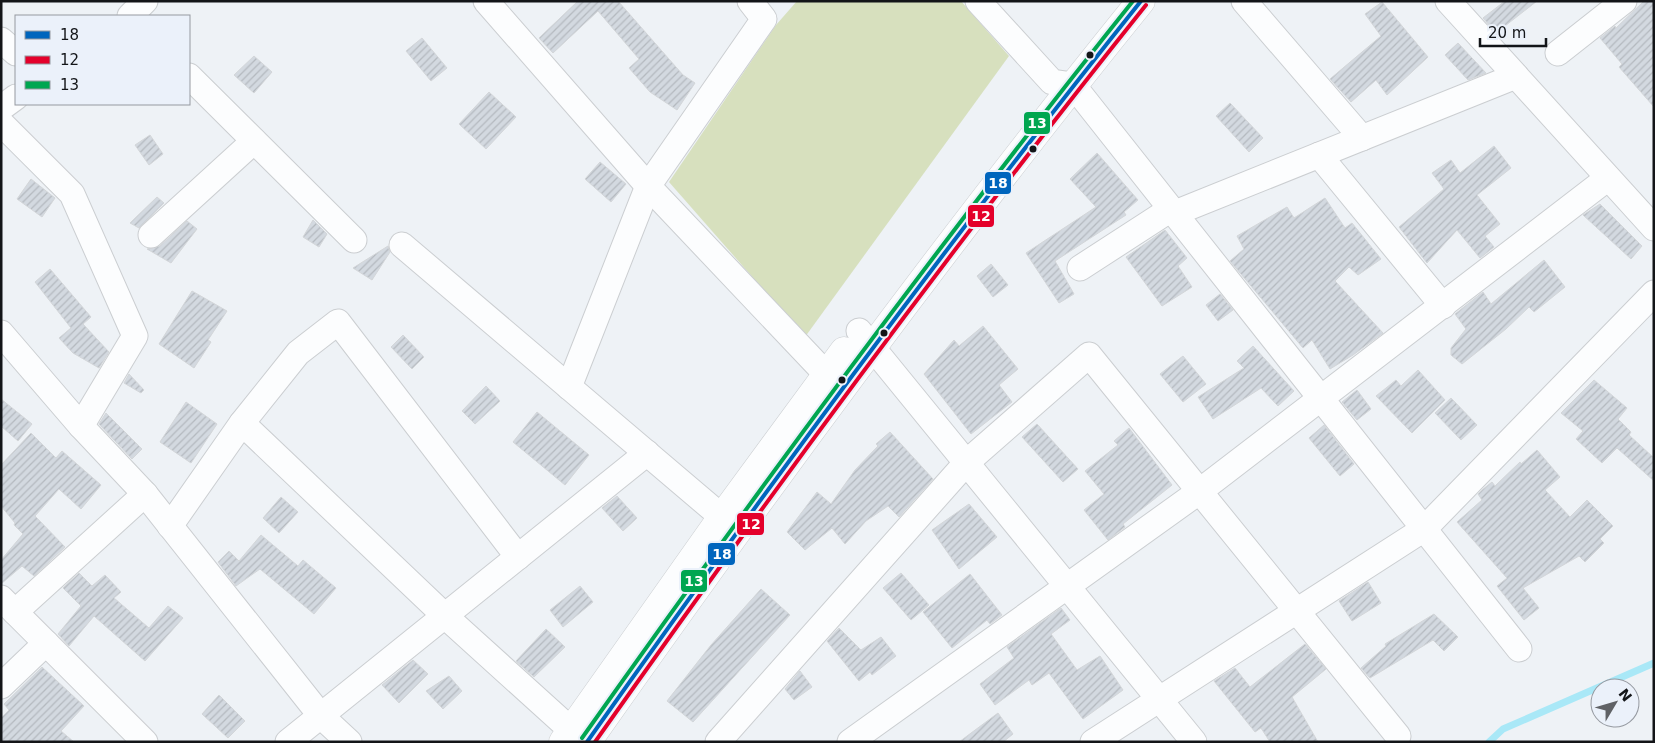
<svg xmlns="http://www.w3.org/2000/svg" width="1655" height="743" font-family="'DejaVu Sans',sans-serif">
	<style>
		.green { fill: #d7e0be }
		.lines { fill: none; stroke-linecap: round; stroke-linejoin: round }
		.stream { stroke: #a9e8f7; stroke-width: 7 }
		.building { fill: url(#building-hatch); stroke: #d3d6d9 }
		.minor-casing { stroke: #cbced1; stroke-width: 27 }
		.secondary-casing { stroke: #cbced1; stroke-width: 29 }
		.minor { stroke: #fcfdfe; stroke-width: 25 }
		.secondary { stroke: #fcfdfe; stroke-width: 28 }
		.bus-1-casing { stroke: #ebf1fa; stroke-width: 8 }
		.bus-2-casing { stroke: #ebf1fa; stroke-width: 8 }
		.bus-3-casing { stroke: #ebf1fa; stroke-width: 8 }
		.bus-1 { stroke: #0065bd; stroke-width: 4 }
		.bus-2 { stroke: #e4002b; stroke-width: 4 }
		.bus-3 { stroke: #00a651; stroke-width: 4 }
		.bus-dot { fill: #131518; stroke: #ebf1fa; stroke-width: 2 }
		.line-badge { stroke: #ebf1fa; stroke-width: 2 }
		.badge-label { font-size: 14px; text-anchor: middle; font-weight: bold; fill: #fff }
	</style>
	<defs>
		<pattern id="building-hatch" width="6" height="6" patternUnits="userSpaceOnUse" patternTransform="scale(1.25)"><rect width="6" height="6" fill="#d3d9e0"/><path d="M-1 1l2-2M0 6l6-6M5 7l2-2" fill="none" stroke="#b4b9bf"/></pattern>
	</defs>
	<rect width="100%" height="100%" fill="#eef2f6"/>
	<polygon class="green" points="797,1 961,1 1009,56 805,337 669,182 776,25"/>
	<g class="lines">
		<polyline class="stream" points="1489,742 1503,729 1654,663"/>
	</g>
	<g class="building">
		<polygon points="578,1 618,1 683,75 695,83 677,110 650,92 629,68 639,59 598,11 553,53 539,38"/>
		<polygon points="1505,1 1537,1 1496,33 1483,18"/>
		<polygon points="1644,1 1654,1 1654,107 1619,67 1622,64 1600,38 1615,26 1616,28"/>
		<polygon points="1382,2 1428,57 1387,95 1376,80 1351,102 1330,79 1381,36 1365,14"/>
		<polygon points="422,38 447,68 431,81 406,51"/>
		<polygon points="1458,43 1486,73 1468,80 1445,55"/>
		<polygon points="254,56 272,72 254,93 234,75"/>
		<polygon points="489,92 516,117 486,149 459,124"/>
		<polygon points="1230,103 1263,138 1249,152 1216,116"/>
		<polygon points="150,135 163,154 149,165 135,145"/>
		<polygon points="1494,146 1511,168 1477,195 1500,224 1485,236 1494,247 1480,258 1457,230 1427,263 1399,227 1444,189 1432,173 1451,160 1460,173"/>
		<polygon points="1097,153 1138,200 1124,212 1126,215 1055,261 1074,294 1059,303 1026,253 1096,207 1070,179"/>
		<polygon points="600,162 626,184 611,202 585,179"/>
		<polygon points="31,179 55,198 42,217 17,199"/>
		<polygon points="157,197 164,203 139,228 130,223"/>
		<polygon points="1325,198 1345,228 1352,223 1381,259 1358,275 1349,267 1335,281 1383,333 1353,355 1330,369 1312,340 1303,348 1230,261 1244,249 1237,236 1287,207 1294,218"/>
		<polygon points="1600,204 1642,246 1631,259 1583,215"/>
		<polygon points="313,220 327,234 319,247 303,237"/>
		<polygon points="187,221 197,229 171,263 147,249 160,246"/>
		<polygon points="1165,230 1187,258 1178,266 1192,287 1162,306 1126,257"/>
		<polygon points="388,246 390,252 372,280 353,268"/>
		<polygon points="1544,260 1565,287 1534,312 1529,307 1506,329 1462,364 1451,355 1451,348 1466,329 1455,314 1483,292 1491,304"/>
		<polygon points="991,264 1008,285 993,297 977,276"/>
		<polygon points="50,269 91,317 83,324 109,352 99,368 73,353 59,338 71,328 35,282"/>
		<polygon points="192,291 227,311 208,340 211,342 194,368 159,344"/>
		<polygon points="1220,294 1233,310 1218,321 1206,305"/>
		<polygon points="983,326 1018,369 999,385 1012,402 971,434 924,374 954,340 959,346"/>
		<polygon points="403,335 424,357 412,369 391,347"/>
		<polygon points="1253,346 1294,391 1278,406 1261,388 1213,419 1198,397 1244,368 1237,361"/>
		<polygon points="1183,356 1206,384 1183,402 1160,374"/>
		<polygon points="1418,370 1445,400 1412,433 1376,396 1396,380 1401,386"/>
		<polygon points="129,374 144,390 141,393 124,383"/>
		<polygon points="1594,380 1627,408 1618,419 1631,432 1629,435 1654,458 1654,481 1617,448 1602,463 1576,439 1583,431 1561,413"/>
		<polygon points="486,386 500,401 475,424 462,411"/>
		<polygon points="1357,390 1371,409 1357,420 1342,402"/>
		<polygon points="1451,398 1477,425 1461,440 1435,413"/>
		<polygon points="1,399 32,424 18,441 1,426"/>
		<polygon points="186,402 217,424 191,463 160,442"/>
		<polygon points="537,412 589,455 565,485 513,442"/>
		<polygon points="106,413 142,449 132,459 99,424"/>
		<polygon points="1037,424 1078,469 1063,482 1022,437"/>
		<polygon points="1324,425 1354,464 1340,476 1309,438"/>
		<polygon points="1129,428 1172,485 1123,524 1125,527 1108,540 1084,510 1104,494 1085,471 1118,445 1114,441"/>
		<polygon points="890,432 933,479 899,517 888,506 866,521 845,544 832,528 805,550 787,532 817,492 831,504 855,470 878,446 876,444"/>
		<polygon points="31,433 56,458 62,451 101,485 81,509 59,489 35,516 65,547 34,576 22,566 1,584 1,560 23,534 14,525 15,523 1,506 1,465"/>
		<polygon points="1537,450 1560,477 1545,490 1570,517 1587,500 1613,526 1600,539 1604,543 1585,562 1579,556 1523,588 1539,608 1524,620 1497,586 1507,578 1457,522 1482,500 1478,494 1482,490 1492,482 1495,486 1520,462 1521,464"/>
		<polygon points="617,496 637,518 623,531 602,508"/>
		<polygon points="281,497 298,512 279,533 263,518"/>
		<polygon points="969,504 997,537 959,569 932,530"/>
		<polygon points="261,535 298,566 303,560 336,588 314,614 260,569 236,586 218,562 229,551 239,561"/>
		<polygon points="79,573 92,586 105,575 121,592 114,598 149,628 168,606 183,618 145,661 94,616 69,646 58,634 81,606 63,588"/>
		<polygon points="901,573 929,605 911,620 883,588"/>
		<polygon points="970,574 1002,615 990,624 987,620 952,648 923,612"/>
		<polygon points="1368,582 1381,603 1352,621 1339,601"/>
		<polygon points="580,586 593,602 563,627 550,610"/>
		<polygon points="761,589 790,615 693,722 667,701 711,645"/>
		<polygon points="1061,608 1070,620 1051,634 1077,670 1100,656 1123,690 1083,719 1049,673 1032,685 1029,680 995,705 980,684 1014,658 1007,647"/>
		<polygon points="1434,614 1458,637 1444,651 1433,640 1370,678 1361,668 1386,646 1385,644"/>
		<polygon points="839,628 861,650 881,637 896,656 872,675 870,672 859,681 827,641"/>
		<polygon points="546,629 565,647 534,677 516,661"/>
		<polygon points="1305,644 1326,669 1292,697 1318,742 1270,742 1261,728 1255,732 1214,681 1235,668 1250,687"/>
		<polygon points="413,660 428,674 399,703 382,685"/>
		<polygon points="42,667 84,706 61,731 74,742 1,742 1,718 9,710 4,704"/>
		<polygon points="800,671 812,687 794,700 785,689"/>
		<polygon points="449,676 462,691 443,709 426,691"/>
		<polygon points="219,695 245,721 228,738 202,714"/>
		<polygon points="998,713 1013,734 1003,742 959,742"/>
	</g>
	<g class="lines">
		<defs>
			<g id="minor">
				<polyline points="486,1 648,186 827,375"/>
				<polyline points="978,1 1052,82 1073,85 1519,649"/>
				<polyline points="1244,1 1362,138"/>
				<polyline points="1448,1 1654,228"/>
				<polyline points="130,16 145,1"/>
				<polyline points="1,40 16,53"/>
				<polyline points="1558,53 1624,1"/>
				<polyline points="189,76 354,240"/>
				<polyline points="1,108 16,97"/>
				<polyline points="1,123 72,194 135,336 81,426"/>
				<polyline points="1319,155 1443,306"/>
				<polyline points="1175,213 1516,76"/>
				<polyline points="151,235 254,141"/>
				<polyline points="402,245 722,517"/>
				<polyline points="1080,268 1171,209"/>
				<polyline points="859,331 1194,742"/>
				<polyline points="1,333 81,426 145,494 321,716 349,742"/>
				<polyline points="569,387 648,186 764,19 750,1"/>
				<polyline points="242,423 445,616 571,730"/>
				<polyline points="170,526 242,423 298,353 338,322 518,557"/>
				<polyline points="1,598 145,742"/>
				<polyline points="15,612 145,494"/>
				<polyline points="1,686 46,643"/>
				<polyline points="288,742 647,453"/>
				<polyline points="718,742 967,462 1089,355 1398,736"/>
				<polyline points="850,742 1200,491 1608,178"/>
				<polyline points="1093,742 1424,529 1654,293"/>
			</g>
			<g id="secondary">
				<polyline points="563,742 722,517 844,351"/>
				<path d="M 587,742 C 764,490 947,241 1141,1"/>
			</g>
		</defs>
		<use href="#minor" class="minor-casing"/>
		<use href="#secondary" class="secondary-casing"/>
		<use href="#minor" class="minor"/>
		<use href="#secondary" class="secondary"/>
		<defs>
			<path id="bus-1" d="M 587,742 C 765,490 948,242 1141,1"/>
			<path id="bus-2" d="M 595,742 C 772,491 954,245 1146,5"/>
			<path id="bus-3" d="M 582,738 C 759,488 941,241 1133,1"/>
		</defs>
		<use href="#bus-1" class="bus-1-casing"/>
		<use href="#bus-2" class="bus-2-casing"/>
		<use href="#bus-3" class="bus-3-casing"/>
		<use href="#bus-1" class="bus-1"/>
		<use href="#bus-2" class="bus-2"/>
		<use href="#bus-3" class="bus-3"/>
	</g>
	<g class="bus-dot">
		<circle cx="1090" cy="55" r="4.5"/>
		<circle cx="1033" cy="149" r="4.5"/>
		<circle cx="884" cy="333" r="4.5"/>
		<circle cx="842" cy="380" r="4.5"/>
	</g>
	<g class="line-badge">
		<rect x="1023" y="111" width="28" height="24" rx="5" fill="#00a651"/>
		<rect x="984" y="171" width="28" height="24" rx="5" fill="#0065bd"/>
		<rect x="967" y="204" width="28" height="24" rx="5" fill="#e4002b"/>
		<rect x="736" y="512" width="29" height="24" rx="5" fill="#e4002b"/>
		<rect x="707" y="542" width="29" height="24" rx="5" fill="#0065bd"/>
		<rect x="680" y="569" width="28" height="24" rx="5" fill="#00a651"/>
	</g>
	<g class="badge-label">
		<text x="1037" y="128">13</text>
		<text x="998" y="188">18</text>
		<text x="981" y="221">12</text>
		<text x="751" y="529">12</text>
		<text x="722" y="559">18</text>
		<text x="694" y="586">13</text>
	</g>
	<rect width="1655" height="743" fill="none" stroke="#131518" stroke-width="5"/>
	<rect x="15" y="15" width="175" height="90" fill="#ebf1fa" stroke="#9599a0"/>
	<rect x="25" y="31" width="25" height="8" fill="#0065bd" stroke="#9599a0"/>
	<text x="60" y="40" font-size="15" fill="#131518">18</text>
	<rect x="25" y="56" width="25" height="8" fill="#e4002b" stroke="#9599a0"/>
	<text x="60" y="65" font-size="15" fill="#131518">12</text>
	<rect x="25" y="81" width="25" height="8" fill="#00a651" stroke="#9599a0"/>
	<text x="60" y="90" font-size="15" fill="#131518">13</text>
	<g transform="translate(1615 703) rotate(52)"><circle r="24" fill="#ebf1fa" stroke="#9599a0"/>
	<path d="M0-4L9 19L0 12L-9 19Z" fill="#606266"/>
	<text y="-8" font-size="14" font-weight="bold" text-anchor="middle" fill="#131518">N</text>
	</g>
	<path d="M1480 38v8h66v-8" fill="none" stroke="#131518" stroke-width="2.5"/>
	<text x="1488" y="38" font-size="15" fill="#131518" stroke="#ebf1fa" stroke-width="4" paint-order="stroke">20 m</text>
</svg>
